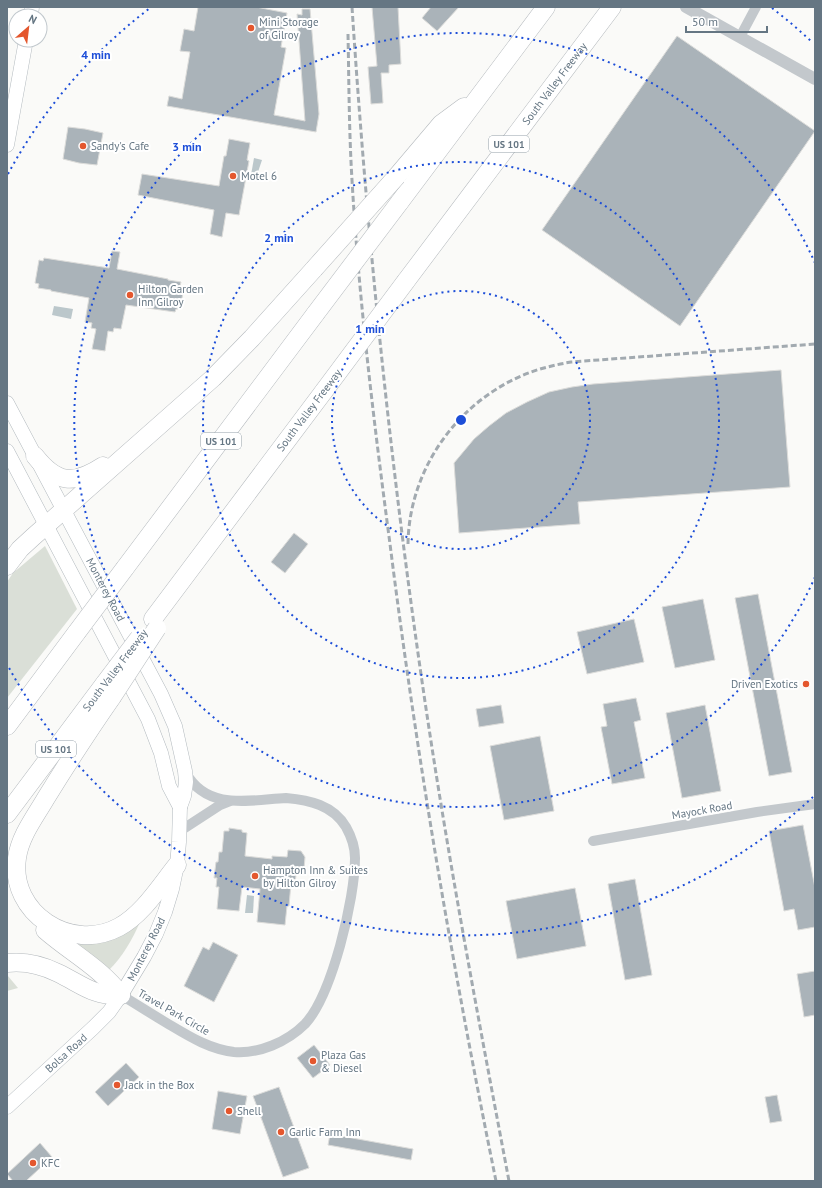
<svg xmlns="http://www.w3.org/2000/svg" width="822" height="1188" font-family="'PT Sans',sans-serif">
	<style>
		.green { fill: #dadfd7 }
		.water { fill: #bbc7cb }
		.building { fill: #aab3b9; stroke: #dcdcda }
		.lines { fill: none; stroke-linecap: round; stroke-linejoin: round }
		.secondary-casing { stroke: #b3babf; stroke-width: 15 }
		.motorway-casing { stroke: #b4b9bd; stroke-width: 19 }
		.minor { stroke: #c3c8cc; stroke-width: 10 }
		.tertiary { stroke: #c3c8cc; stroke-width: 12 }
		.secondary { stroke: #fff; stroke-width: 14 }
		.motorway { stroke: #fff; stroke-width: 18 }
		.rail { stroke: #a2aab0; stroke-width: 3; stroke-dasharray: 6 3; stroke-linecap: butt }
		.motorway-bridge-casing { stroke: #b4b9bd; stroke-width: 19; stroke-linecap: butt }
		.motorway-bridge { stroke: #fff; stroke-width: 18 }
		.ring { fill: none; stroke: #1d4ed8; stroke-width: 2; stroke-dasharray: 2 4 }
		.poi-dot { fill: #e4572e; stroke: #fff; stroke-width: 1.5 }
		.labels { text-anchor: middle; stroke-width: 4; stroke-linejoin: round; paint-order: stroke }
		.shield { fill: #fff; stroke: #939fa8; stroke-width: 1 }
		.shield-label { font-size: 10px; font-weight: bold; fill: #657683 }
		.poi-label { font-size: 11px; fill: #657683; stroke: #fff; text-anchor: start }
		.street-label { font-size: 11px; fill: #657683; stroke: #fff }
		.centre { fill: #1d4ed8; stroke: #fff; stroke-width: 2 }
		.ring-label { font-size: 12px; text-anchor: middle; font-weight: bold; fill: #1d4ed8; stroke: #fff; stroke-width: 4; stroke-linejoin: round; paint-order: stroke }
	</style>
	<rect width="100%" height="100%" fill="#fafaf8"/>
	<g class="green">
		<polygon points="45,546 77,609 7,698 7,582 13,573"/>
		<path d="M 140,922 C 132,940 123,956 109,970 L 68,939 Z"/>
		<polygon points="7,976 8,976 18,988 7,991"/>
	</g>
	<g class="water">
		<polygon points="254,158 262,160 258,172 256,176 251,175"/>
		<polygon points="54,306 73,309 71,319 52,315"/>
		<polygon points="247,895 254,896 253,913 245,913"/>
	</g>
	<g class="building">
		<polygon points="198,7 256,7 287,13 281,47 286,48 274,115 305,121 297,14 302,15 302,9 310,9 319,114 316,132 167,106 169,96 182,99 190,52 180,51 184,29 194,31"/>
		<polygon points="372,7 398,7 401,64 389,65 389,73 381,73 383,103 371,104 368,67 377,66"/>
		<polygon points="431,7 459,7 437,31 422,18"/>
		<polygon points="677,36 815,131 680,326 542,230"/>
		<polygon points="68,127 85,129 103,133 97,165 79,163 63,159"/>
		<polygon points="229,139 250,143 247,160 249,161 239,215 226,213 222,237 210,234 214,210 138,195 142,174 219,186 224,156 226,156"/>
		<polygon points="112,251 120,252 117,269 168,279 168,280 181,282 180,286 184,287 180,309 176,309 175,312 126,305 121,329 114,328 113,332 108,331 105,351 92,349 96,329 91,328 92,323 85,322 89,298 51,291 51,290 38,288 39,284 35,283 39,260 43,261 44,258 109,268"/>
		<polygon points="781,370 790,487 578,502 580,524 459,533 454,463 474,439 489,426 506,413 527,402 549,392 572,387 593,384"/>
		<polygon points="294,533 308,544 285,573 271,562"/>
		<polygon points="758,594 792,772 769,776 735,598"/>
		<polygon points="703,599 715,660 675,668 662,607"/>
		<polygon points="634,619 644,662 587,674 577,632"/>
		<polygon points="636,698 641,720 634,722 645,778 612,784 601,727 607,726 603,704"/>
		<polygon points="501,705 504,723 479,727 476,709"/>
		<polygon points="705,705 721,791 682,798 666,713"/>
		<polygon points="540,736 554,811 504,820 490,746"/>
		<polygon points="803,825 815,888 815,927 798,930 794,909 784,911 769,831"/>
		<polygon points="229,828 242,830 242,832 247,833 245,856 272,859 272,856 287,857 288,850 301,851 305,857 304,869 297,868 295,883 291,883 289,906 287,906 285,925 257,922 260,889 242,887 239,911 217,909 219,887 216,887 217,878 214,878 216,862 218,862 219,852 222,852 224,831 229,831"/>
		<polygon points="635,879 652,975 625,980 608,884"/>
		<polygon points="575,888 586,946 517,959 506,901"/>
		<polygon points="213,942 238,955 214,1002 184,986 203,947 209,950"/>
		<polygon points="815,971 815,1015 804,1017 797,974"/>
		<polygon points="314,1045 330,1065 313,1078 297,1058"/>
		<polygon points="126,1063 139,1077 108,1106 95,1092"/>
		<polygon points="279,1087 309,1168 283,1177 253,1096"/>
		<polygon points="218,1091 247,1096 240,1134 212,1129"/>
		<polygon points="777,1095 782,1121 770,1123 765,1097"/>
		<polygon points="330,1134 413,1149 411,1160 328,1145"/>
		<polygon points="40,1143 52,1157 26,1181 13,1181 7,1174"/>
	</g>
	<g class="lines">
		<defs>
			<g id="secondary">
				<polyline points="31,16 32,7"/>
				<polyline points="7,145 26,40"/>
				<path id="s1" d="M 7,403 L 161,694 L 175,726 L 185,771 L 186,782 L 184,796 L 180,807 L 179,842 L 177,865 L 172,889 L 165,912 L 156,934 L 144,957 L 121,995 L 109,1012 L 93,1028 L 7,1107"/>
				<polyline points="7,451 148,719 161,753 169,786 180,807"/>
			</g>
			<g id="motorway">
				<polyline points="397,176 441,124 464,107"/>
				<polyline points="399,203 546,7"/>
				<path id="s2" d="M 406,281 L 612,7"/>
				<path d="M 35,456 C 57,484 74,485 103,466"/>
				<polyline points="7,566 20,549 33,537 213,378 252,338 314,269"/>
				<polyline points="125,568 316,313"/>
				<polyline points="153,619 324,391"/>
				<path d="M 112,697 C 89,730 67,764 46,798 C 35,817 20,836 17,858 C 9,913 71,953 119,927 C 143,914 160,886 177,865"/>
				<polyline points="7,726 77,632"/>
				<polyline points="7,814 105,683"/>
				<path d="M 45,930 C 70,952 101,968 121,995"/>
				<path d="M 7,963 C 25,961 42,965 58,973 C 81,984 94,997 121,995"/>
			</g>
		</defs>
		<use href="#secondary" class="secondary-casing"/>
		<use href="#motorway" class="motorway-casing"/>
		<g class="minor">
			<polyline points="740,37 756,7"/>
			<polyline points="180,831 220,805 230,801"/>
			<polyline points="593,841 757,812 815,804"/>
			<path d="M 121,995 C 136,1004 150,1013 165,1022 C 187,1035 208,1049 234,1052 C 259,1054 287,1042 305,1024 C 332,995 355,899 355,858 C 355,848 351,836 346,827 C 333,805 309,800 286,798 C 250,800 207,811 186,773"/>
		</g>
		<polyline class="tertiary" points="686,7 815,79"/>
		<use href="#secondary" class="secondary"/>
		<use href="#motorway" class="motorway"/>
		<g class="rail">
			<path d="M 352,7 C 367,235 390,462 423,688 C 447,853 478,1017 509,1181"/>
			<path d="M 348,34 C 349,83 349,131 352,180 C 359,301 374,423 390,544 C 417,758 453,970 496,1181"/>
			<path d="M 408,544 C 409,471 455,405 521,376 C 537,369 554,365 571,362 L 815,344"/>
		</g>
		<defs>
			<g id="motorway-bridge">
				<polyline points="314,269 397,176"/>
				<polyline points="316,313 399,203"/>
				<polyline points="324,391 406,281"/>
				<polyline points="77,632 125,568"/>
				<polyline points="105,683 139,638"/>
				<polyline points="112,697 157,628"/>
			</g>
		</defs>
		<use href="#motorway-bridge" class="motorway-bridge-casing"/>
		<use href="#motorway-bridge" class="motorway-bridge"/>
	</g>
	<g class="ring">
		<circle cx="461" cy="420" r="129"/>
		<circle cx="461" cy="420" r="258"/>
		<path d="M815 577A387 387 0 1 1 815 263"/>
		<path d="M813 797A516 516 0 0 1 8 666M8 174A516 516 0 0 1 150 8M772 8A516 516 0 0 1 813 43"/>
	</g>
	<g class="poi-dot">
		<circle cx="251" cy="28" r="4"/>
		<circle cx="83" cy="146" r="4"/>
		<circle cx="233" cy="176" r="4"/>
		<circle cx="130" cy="295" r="4"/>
		<circle cx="806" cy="684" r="4"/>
		<circle cx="255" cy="876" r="4"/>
		<circle cx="313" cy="1061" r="4"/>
		<circle cx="117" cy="1085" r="4"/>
		<circle cx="229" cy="1111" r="4"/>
		<circle cx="281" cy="1132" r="4"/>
		<circle cx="33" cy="1163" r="4"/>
	</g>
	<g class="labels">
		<g class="shield">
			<rect x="489" y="136" width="40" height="16" rx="3"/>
			<rect x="201" y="433" width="40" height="16" rx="3"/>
			<rect x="36" y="741" width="40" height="16" rx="3"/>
		</g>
		<g class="shield-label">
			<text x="509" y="148">US 101</text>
			<text x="221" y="445">US 101</text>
			<text x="56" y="753">US 101</text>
		</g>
		<g class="poi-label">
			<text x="259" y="26">Mini Storage<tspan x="259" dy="13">of Gilroy</tspan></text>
			<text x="91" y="150">Sandy's Cafe</text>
			<text x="241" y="180">Motel 6</text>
			<text x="138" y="293">Hilton Garden<tspan x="138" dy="13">Inn Gilroy</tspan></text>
			<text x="798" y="688" text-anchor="end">Driven Exotics</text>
			<text x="263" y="874">Hampton Inn &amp; Suites<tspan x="263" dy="13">by Hilton Gilroy</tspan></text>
			<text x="321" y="1059">Plaza Gas<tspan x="321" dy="13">&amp; Diesel</tspan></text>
			<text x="125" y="1089">Jack in the Box</text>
			<text x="237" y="1115">Shell</text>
			<text x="289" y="1136">Garlic Farm Inn</text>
			<text x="41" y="1167">KFC</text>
		</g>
		<g class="street-label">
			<text dy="4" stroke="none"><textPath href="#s2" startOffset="247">South Valley Freeway</textPath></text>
			<text transform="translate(309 410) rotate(-53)" y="4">South Valley Freeway</text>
			<text dy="4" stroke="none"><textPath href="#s1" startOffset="211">Monterey Road</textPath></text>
			<text transform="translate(115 670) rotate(-53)" y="4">South Valley Freeway</text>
			<text transform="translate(702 810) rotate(-10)" y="4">Mayock Road</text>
			<text transform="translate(146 949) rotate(-63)" y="4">Monterey Road</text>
			<text transform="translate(174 1012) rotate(30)" y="4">Travel Park Circle</text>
			<text transform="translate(66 1053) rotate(-42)" y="4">Bolsa Road</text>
		</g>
	</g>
	<circle cx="461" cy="420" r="6" class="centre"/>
	<g class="ring-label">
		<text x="96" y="59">4 min</text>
		<text x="187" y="151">3 min</text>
		<text x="279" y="242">2 min</text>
		<text x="370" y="333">1 min</text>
	</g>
	<rect width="822" height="1188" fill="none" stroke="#657683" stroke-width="16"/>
	<g transform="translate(28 28) rotate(28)"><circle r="19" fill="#ffffff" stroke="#c1c8cd"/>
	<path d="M0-3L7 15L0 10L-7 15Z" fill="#e4572e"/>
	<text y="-6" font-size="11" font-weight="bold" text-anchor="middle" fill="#657683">N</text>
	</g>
	<path d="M686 26v6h81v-6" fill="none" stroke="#657683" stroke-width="2"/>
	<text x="692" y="26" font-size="12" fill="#657683" stroke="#ffffff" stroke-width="3" paint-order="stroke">50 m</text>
</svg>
